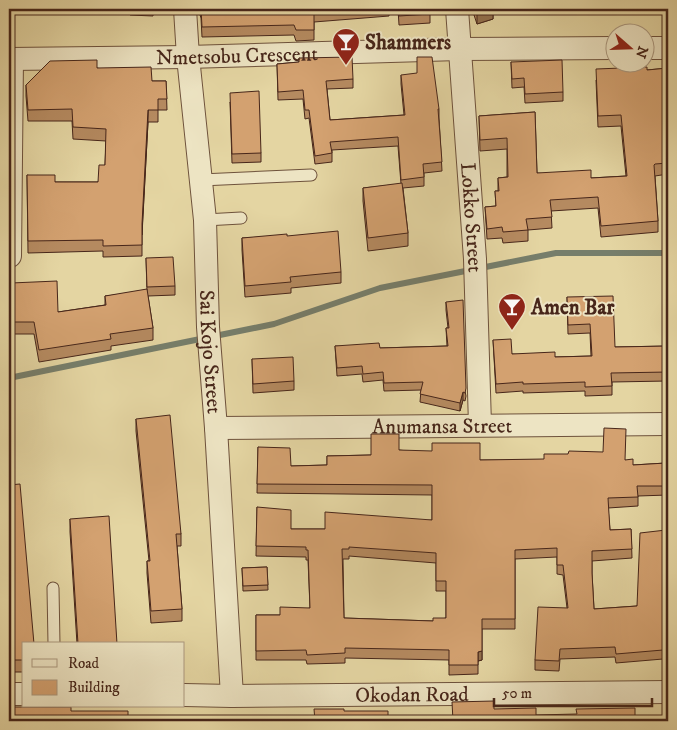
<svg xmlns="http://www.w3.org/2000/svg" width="677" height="730" font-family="'IM FELL DW Pica',serif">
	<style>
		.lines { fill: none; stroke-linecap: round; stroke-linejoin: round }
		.stream { stroke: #767e6b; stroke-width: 6 }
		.lane-casing { stroke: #6e523c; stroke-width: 13 }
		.street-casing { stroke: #6e523c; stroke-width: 24 }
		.lane { stroke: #ede4c3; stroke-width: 11 }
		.street { stroke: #ede4c3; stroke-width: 22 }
		.wall { fill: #b58a60; stroke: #47261a; fill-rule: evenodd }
		.shaded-wall { fill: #94714e; stroke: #47261a }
		.building { fill: #d3a170; stroke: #47261a; fill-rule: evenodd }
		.labels { text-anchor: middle; stroke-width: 4; stroke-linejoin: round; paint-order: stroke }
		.poi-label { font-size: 21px; font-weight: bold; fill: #47261a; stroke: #ede4c3; text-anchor: start }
		.street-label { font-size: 21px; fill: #47261a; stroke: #ede4c3 }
	</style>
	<rect width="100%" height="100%" fill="#e4d5a2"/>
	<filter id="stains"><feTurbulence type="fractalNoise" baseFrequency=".004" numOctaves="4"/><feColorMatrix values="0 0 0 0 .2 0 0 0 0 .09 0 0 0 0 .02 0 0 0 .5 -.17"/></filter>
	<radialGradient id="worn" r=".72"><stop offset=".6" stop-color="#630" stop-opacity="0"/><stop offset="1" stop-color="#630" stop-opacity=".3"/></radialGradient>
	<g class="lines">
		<polyline class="stream" points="9,378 274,324 380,288 556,253 668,253"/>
		<defs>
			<g id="lane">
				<polyline points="201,180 311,175"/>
				<polyline points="205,220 241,218"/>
				<polyline points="53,588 54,644"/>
			</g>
			<g id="street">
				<path id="s1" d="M 185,9 L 188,57 L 205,220 L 208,327 L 216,428 L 232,696"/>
				<path id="s2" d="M 457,9 L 475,259 L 480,425"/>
				<polyline points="644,48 668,48"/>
				<path id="s3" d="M 9,59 L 188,57 L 459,49 L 614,48"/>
				<polyline points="10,256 12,59"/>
				<path id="s4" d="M 216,428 L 668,424"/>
				<polyline points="9,694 24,694"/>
				<path id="s5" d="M 184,695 L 232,696 L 668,692"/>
			</g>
		</defs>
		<use href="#lane" class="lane-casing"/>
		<use href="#street" class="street-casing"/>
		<use href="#lane" class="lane"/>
		<use href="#street" class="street"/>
	</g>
	<g class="wall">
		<polygon points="130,9 153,9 153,16 130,15"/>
		<polygon points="198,9 389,9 389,16 314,22 314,40 296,41 294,35 202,37 201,18"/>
		<polygon points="398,9 430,9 430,23 399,25"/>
		<polygon points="472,9 572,9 572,10 548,12 548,10 493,12 493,19 477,24"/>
		<polygon points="299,58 353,79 353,88 327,89 330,120 404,115 401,84 401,75 439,109 439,118 442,171 424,173 424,186 403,188 408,233 408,246 368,251 363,201 363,188 401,184 398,146 332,150 332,162 315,164 309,118 305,119 303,99 278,100 277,64 299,62"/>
		<polygon points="511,62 563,92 563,101 525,103 524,87 512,88"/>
		<polygon points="97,68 152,81 166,81 167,110 158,110 158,122 148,122 142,232 142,256 103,257 103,251 28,253 27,175 55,182 98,182 105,165 106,141 73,139 72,121 28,121 26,96 26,85"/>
		<polygon points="668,68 668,174 655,176 658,221 658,232 601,237 598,208 551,211 552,228 528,230 528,241 503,243 502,238 487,239 485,207 496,206 495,191 498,191 498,178 507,177 507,149 480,151 479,116 535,112 537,173 591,178 626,176 621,126 598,127 596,80 647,70"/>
		<polygon points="230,102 261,153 261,162 232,163"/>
		<polygon points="287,236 341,272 341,283 291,288 291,293 245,297 242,250 242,238"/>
		<polygon points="9,257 11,283 58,312 105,305 105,296 147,292 146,258 175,286 175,295 148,296 153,328 153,340 111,346 111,350 39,362 34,334 9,334"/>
		<polygon points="567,297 615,347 668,346 668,381 612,382 612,395 585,396 585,391 523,393 523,391 496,393 493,340 512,354 555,357 591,356 590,333 568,334"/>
		<polygon points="446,302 466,396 465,401 463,400 460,411 420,402 421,390 384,391 383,380 363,382 362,374 337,376 335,346 380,348 447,346 446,328 448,328 446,310"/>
		<polygon points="252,359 294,381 294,390 253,393"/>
		<polygon points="136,419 181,534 181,546 177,546 182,609 182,621 151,623 147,573 147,561 149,561 136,431"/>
		<path d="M 665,443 L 668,443 L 668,495 L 638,496 L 638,506 L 608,508 L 610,530 L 631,529 L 632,558 L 592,561 L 592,574 L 594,609 L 637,606 L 666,530 L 668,519 L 668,662 L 664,663 L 663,659 L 616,663 L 615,657 L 560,659 L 559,671 L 535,670 L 535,660 L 567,608 L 563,575 L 557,574 L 557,557 L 515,559 L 515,629 L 482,629 L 482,660 L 478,661 L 478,674 L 449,675 L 449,660 L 345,658 L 345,663 L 307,664 L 306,660 L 256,660 L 256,615 L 280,615 L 310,608 L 308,560 L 306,560 L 306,557 L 256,556 L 257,507 L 291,529 L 325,529 L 432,520 L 432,495 L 257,493 L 258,447 L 291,466 L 327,465 L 327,456 L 371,455 L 399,450 L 480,460 L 625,460 L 633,465 L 666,463 ZM 349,556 L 436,563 L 436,591 L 446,591 L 446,618 L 433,621 L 344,618 L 343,559 L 349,559 Z"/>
		<polygon points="9,485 24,644 24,672 9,672"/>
		<polygon points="70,519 117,644 77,644 70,532"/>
		<polygon points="267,567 268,590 243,591 242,568"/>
	</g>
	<g class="shaded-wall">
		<polygon points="492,9 493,9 493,19 477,24 477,13"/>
		<polygon points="148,110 148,122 142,235 142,224"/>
		<polygon points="463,392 463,400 460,411 460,403"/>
		<polygon points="482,651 482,660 478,661 478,652"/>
	</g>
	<g class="building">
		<polygon points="201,9 350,9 314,12 314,30 296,30 294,25 202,27"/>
		<polygon points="398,9 430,9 430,14 399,16"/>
		<polygon points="476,9 492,9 477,13"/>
		<polygon points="352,57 353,79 326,81 330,120 405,115 401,75 417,73 417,57 432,57 439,109 438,109 442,162 423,164 424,177 401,180 398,137 330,142 332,153 315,156 309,110 305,110 303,90 278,92 277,64 299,62 299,58"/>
		<polygon points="97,60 97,68 151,67 152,81 166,81 167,99 158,99 158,110 148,110 142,224 142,245 103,246 103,240 28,241 27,175 55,175 55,182 98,182 99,165 105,165 106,129 73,127 72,109 28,110 26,85 50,61"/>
		<polygon points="562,60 563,92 525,94 524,78 512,79 511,62"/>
		<polygon points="647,67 647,70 668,68 668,163 655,164 654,165 658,221 601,226 598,197 550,200 552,217 526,219 528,230 503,232 502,227 487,229 485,207 496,206 495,191 499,191 498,178 508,177 507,138 480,140 479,116 535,112 537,173 591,170 591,178 627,176 621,115 598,116 596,69"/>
		<polygon points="259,91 261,153 232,154 230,93"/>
		<polygon points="402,183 408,233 368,238 363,188"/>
		<polygon points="338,231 341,272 290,277 291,282 245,286 242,238 287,234 287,236"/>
		<polygon points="9,257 12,257 11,283 57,281 58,312 106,305 105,296 147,289 153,328 110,334 111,339 39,350 34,322 9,322"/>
		<polygon points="173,257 175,286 147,287 146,258"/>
		<polygon points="613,296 615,347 668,346 668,372 611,373 612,386 585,387 585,382 523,384 523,382 496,384 493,340 511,339 512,354 555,352 555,357 592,356 590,324 568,325 567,297"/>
		<polygon points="463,300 466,388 465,393 463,392 460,403 420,394 423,382 384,383 383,372 363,374 362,366 337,368 335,346 379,343 380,348 448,346 446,328 449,328 446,302"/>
		<polygon points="293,357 294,381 253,384 252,359"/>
		<polygon points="170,415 181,534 176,534 182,609 151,611 147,561 150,561 136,419"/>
		<path d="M 604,428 L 626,429 L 625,460 L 633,459 L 633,465 L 666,463 L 665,443 L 668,443 L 668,486 L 637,486 L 638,497 L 608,498 L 610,530 L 631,529 L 632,549 L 592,551 L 592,573 L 594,609 L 637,606 L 640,533 L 666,530 L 666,519 L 668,519 L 668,653 L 664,653 L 663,650 L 616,654 L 615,647 L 560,649 L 559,661 L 535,660 L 538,607 L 568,608 L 563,565 L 557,565 L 557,548 L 515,550 L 515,619 L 482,619 L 482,651 L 478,652 L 478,665 L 449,665 L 449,650 L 345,648 L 345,653 L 307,655 L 306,650 L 256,651 L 256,615 L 280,615 L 280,607 L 310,608 L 308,550 L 306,550 L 306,547 L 256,546 L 257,507 L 291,510 L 291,529 L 325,529 L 325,512 L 432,520 L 432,485 L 257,484 L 258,447 L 290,448 L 291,466 L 327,465 L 327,456 L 371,455 L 371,434 L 399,434 L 399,450 L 432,451 L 432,443 L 480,443 L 480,460 L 544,459 L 544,454 L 568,454 L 569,451 L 603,452 ZM 349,547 L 436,553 L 436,581 L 446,581 L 446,618 L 433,618 L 433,621 L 344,618 L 342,549 L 349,549 Z"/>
		<polygon points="20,484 34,644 24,644 24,660 9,660 9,485"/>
		<polygon points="109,516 117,644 78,644 70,519"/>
		<polygon points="267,567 268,585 243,586 242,568"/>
		<polygon points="494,701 494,709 536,708 536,715 577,714 576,709 635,708 635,721 453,721 452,702"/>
		<polygon points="9,707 71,707 71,711 128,711 128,721 9,721"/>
		<polygon points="314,709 344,709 344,711 388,711 388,721 315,721"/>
	</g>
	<defs>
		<symbol id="bar-pin" viewBox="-11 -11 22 30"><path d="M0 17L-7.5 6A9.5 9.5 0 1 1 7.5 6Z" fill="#8f2418" stroke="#ede4c3"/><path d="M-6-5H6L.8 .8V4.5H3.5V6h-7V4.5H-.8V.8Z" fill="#fff"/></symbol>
	</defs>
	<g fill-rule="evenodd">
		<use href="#bar-pin" x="330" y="26" width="32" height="43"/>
		<use href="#bar-pin" x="496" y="291" width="32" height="43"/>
	</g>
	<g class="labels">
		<g class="poi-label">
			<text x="365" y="49">Shammers</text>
			<text x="531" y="314">Amen Bar</text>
		</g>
		<g class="street-label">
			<text dy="7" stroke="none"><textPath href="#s3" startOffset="228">Nmetsobu Crescent</textPath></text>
			<text dy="7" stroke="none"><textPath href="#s2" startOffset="209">Lokko Street</textPath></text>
			<text dy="7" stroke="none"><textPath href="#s1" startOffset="344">Sai Kojo Street</textPath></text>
			<text dy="7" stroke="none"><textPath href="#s4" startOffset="226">Anumansa Street</textPath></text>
			<text dy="7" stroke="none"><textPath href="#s5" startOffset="228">Okodan Road</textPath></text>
		</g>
	</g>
	<rect width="677" height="730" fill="none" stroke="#e4d5a2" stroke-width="30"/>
	<rect x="10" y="10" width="657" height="710" fill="none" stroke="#47261a" stroke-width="2.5"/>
	<rect x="15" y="15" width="647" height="700" fill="none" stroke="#47261a"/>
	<rect x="22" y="642" width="162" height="65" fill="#ede4c3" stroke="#ab987f"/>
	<rect x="32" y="659" width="25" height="8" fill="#ede4c3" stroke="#ab987f"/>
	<text x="68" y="668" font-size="15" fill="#47261a">Road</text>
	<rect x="32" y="680" width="25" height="15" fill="#d3a170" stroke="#ab987f"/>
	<text x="68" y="692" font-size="15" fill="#47261a">Building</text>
	<g transform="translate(630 48) rotate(110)"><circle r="24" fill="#ede4c3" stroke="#ab987f"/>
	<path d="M0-4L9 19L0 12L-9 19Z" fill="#8f2418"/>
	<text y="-8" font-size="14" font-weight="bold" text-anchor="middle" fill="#47261a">N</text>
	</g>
	<path d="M494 698v8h158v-8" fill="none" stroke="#47261a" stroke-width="2.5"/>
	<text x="502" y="698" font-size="15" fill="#47261a" stroke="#ede4c3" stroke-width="4" paint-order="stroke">50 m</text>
	<rect width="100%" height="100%" filter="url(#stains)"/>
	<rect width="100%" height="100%" fill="url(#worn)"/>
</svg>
